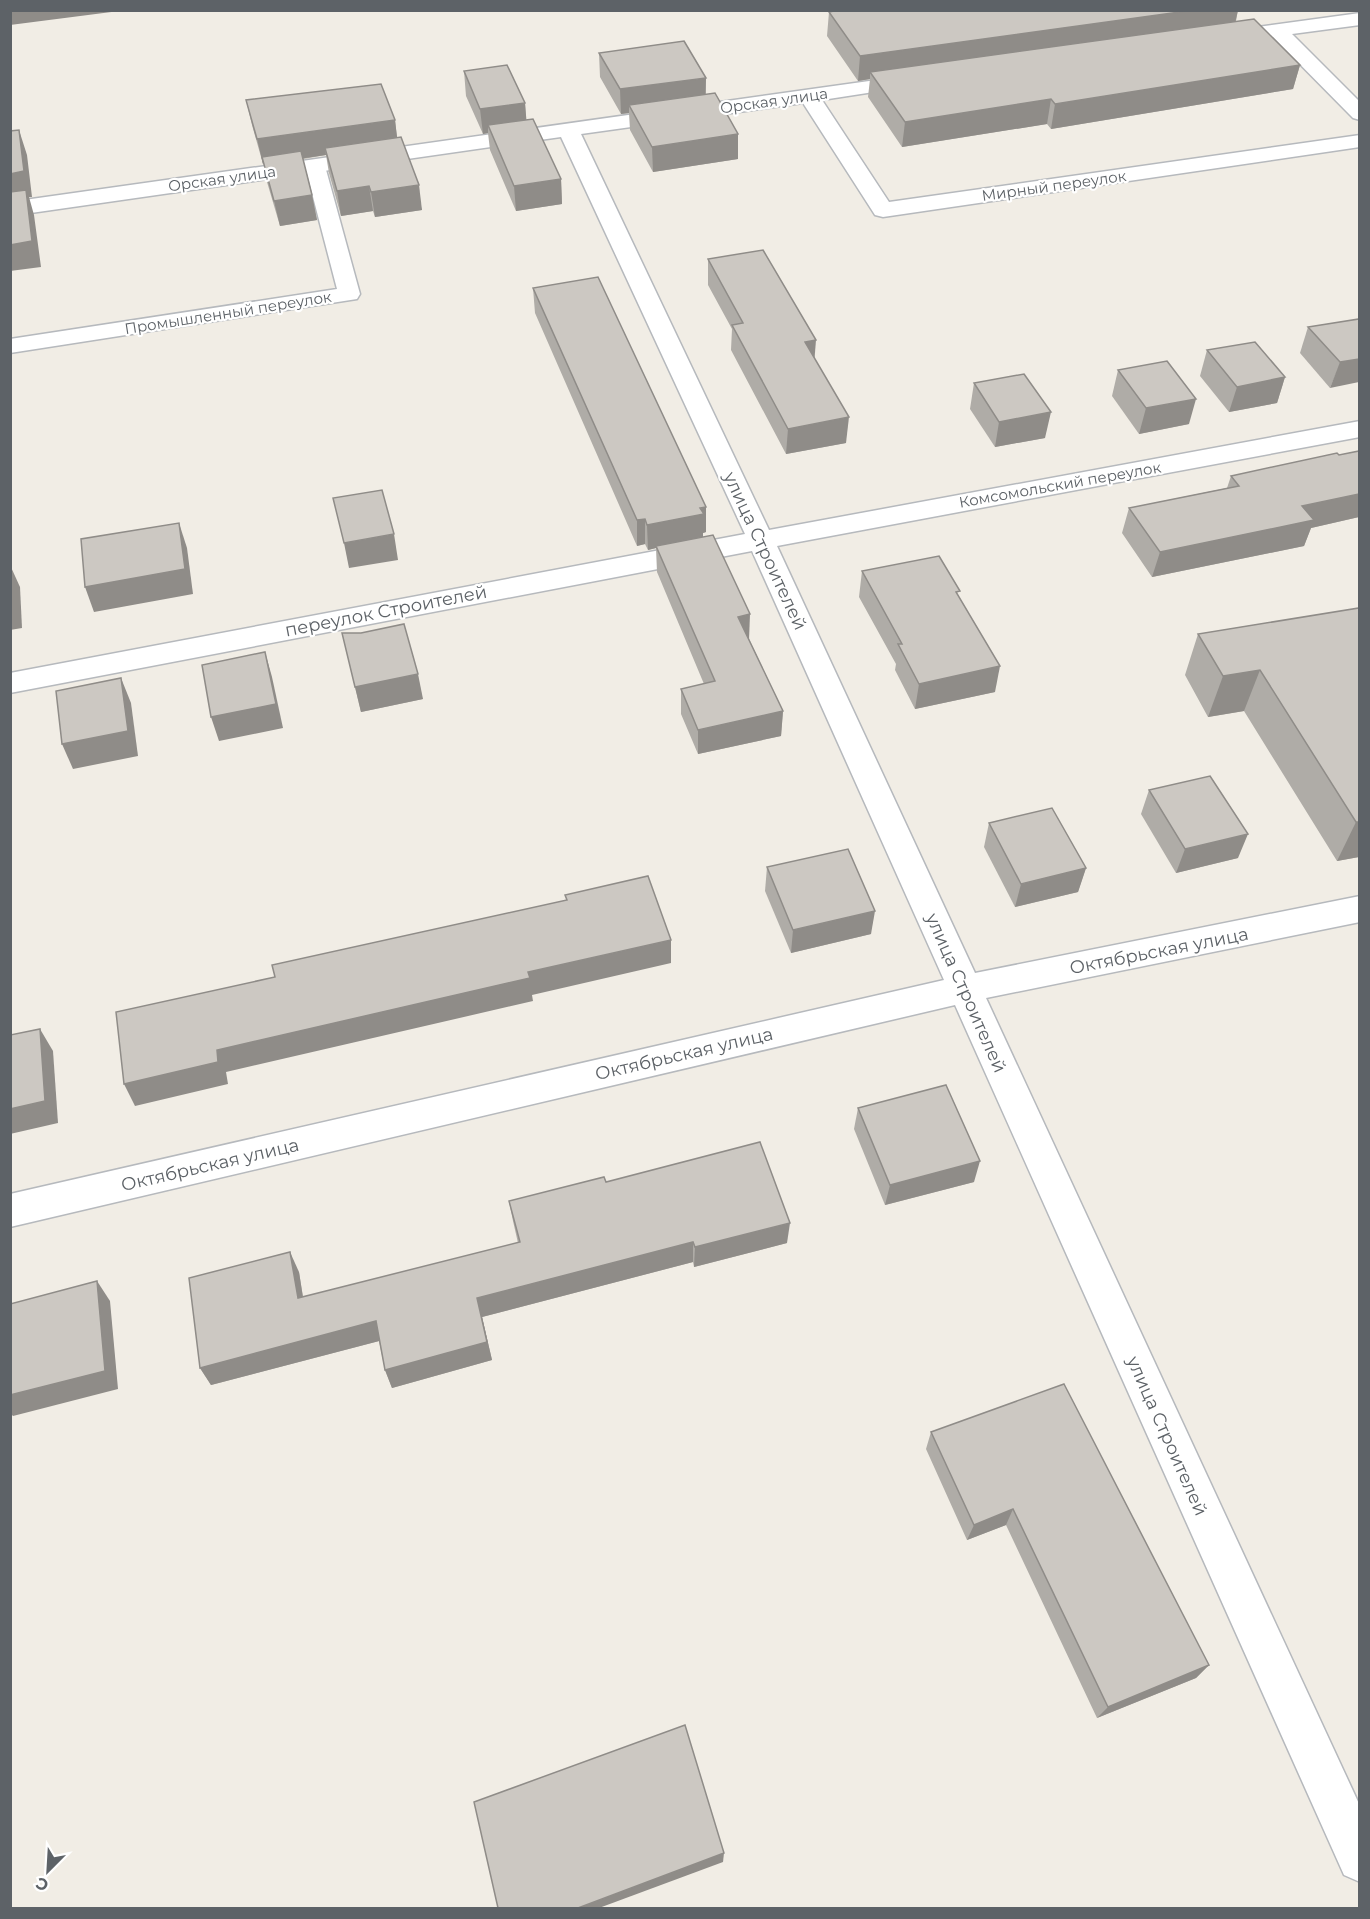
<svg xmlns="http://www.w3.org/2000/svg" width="1370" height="1919" font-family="Montserrat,sans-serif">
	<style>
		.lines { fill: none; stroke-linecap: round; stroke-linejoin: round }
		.service-casing { stroke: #b6b9bd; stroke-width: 3 }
		.minor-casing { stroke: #b6b9bd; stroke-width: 3 }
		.service { fill: #fff; fill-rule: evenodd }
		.minor { fill: #fff; fill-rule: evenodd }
		.wall { fill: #afaca7 }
		.shaded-wall { fill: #8f8c88 }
		.building { fill: #ccc8c2; stroke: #8f8c88; stroke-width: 1.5 }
		.labels { text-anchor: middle; stroke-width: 4.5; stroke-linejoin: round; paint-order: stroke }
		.far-street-label { font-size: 15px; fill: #5d6267; stroke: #fff }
		.street-label { font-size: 18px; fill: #5d6267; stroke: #fff }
	</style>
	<rect width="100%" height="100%" fill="#f1ede5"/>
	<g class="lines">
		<defs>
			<polygon id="service" points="315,160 322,162 325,166 360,294 357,299 10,353 10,339 337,289 305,166 308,162"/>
			<g id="minor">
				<polygon points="1360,13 1360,25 1292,34 1360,102 1360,120 1353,118 1273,37 1221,44 1214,42 1211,38 1214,34 1221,32"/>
				<polygon points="912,75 919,77 922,81 919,85 822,100 889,202 1360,135 1360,147 883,217 875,215 803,103 581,134 769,530 1360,421 1360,437 777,546 975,973 1360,896 1360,922 986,998 1360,1806 1360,1882 1344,1875 955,1005 10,1227 10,1194 944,980 752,551 10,693 10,673 745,534 561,137 10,216 10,202"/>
			</g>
		</defs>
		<use href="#service" class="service-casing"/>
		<use href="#minor" class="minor-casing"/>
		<use href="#service" class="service"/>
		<use href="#minor" class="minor"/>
	</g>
	<g class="wall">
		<polygon points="1238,10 1236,21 1300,65 1293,89 1051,129 1047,124 902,147 868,97 870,79 858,81 827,36 829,12"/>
		<polygon points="599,53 706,78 706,95 738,134 738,159 653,172 630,130 629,113 621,114 600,77"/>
		<polygon points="464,71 525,103 526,120 561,179 562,204 516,211 490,150 488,133 483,134 466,96"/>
		<polygon points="246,100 395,120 397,138 422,210 375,217 373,211 341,216 329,173 326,155 303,159 312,195 317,220 280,226 267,182 264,164 263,164 252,125"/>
		<polygon points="708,259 846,443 786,454 731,350 732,329 708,285"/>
		<polygon points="533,288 706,507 706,532 703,533 703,537 749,639 783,711 781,736 698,754 681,714 681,689 704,684 657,572 656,548 648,550 645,544 637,546 535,313"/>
		<polygon points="1359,319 1330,388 1300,353 1308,327"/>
		<polygon points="1207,350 1285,377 1277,403 1229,412 1200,376"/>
		<polygon points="1118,370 1189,424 1139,434 1112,396"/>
		<polygon points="974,383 1045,438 995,447 970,409"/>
		<polygon points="1359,451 1359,517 1311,528 1304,546 1152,577 1122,533 1129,508 1227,488 1231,476"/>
		<polygon points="862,571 959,597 995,692 915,709 895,670 896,664 859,597"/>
		<polygon points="1359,608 1359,857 1337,861 1244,711 1208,717 1185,675 1198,634"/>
		<polygon points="342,633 423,699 361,712"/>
		<polygon points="1149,790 1238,858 1176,873 1141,814"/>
		<polygon points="989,823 1086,868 1078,892 1015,907 984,847"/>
		<polygon points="767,867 871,934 791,953 765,891"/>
		<polygon points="858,1108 974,1182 885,1205 854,1129"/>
		<polygon points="606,1182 787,1243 694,1267 693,1262 482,1317 492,1360 392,1388 385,1370 379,1341 211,1385 200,1368 299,1272 303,1297 518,1243 513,1221 509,1201"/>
		<polygon points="931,1432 1209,1665 1196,1678 1097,1718 1006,1525 967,1540 926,1449"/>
	</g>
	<g class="shaded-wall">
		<polygon points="10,10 127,10 10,25"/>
		<polygon points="1194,10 1238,10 1234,28 870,72 870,79 858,81 860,56"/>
		<polygon points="1300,65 1293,89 1051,129 1055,104"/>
		<polygon points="706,78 705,102 629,105 629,113 621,114 620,89"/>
		<polygon points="1051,99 1047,124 902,147 905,122"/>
		<polygon points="525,103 527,127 488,125 488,133 483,134 480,109"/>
		<polygon points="395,120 398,145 325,148 326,155 264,164 262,157 264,164 263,164 257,139"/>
		<polygon points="19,130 27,155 32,197 29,197 34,215 41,267 10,271 10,174"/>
		<polygon points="738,134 738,159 653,172 652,147"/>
		<polygon points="561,179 562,204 516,211 514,186"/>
		<polygon points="419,185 422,210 375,217 371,192"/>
		<polygon points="369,186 373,211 341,216 337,191"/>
		<polygon points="312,195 317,220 280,226 274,201"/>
		<polygon points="816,340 814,365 805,342"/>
		<polygon points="1359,359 1359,382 1330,388 1340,362"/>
		<polygon points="1285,377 1277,403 1229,412 1237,387"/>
		<polygon points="1196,399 1189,424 1139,434 1146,408"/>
		<polygon points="1051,412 1045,438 995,447 999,422"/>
		<polygon points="849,417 846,443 786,454 788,429"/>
		<polygon points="1359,494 1359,517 1311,528 1304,546 1152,577 1160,552 1302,506"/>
		<polygon points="706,507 706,532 703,533 703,540 656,546 656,548 648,550 647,525"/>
		<polygon points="645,519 645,544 637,546 637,520"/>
		<polygon points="179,523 187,548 193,594 94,612 85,587"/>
		<polygon points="394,534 398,560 349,568 344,543"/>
		<polygon points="10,565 20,587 22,628 10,630"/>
		<polygon points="750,614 749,640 738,617"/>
		<polygon points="265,652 272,677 283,728 219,741 211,717"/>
		<polygon points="1000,666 995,692 915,709 919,684"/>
		<polygon points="1260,670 1244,711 1208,717 1223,676"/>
		<polygon points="418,674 423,699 361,712 355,687"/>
		<polygon points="121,678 131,703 138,756 73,769 62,744"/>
		<polygon points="783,711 781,736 698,754 698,730"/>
		<polygon points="1356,822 1359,822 1359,857 1337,861"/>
		<polygon points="1248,834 1238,858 1176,873 1185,849"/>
		<polygon points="1086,868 1078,892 1015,907 1021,884"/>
		<polygon points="875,911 871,934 791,953 793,930"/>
		<polygon points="671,940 671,963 532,995 533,1001 226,1072 228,1084 135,1106 124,1084 217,1050 528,972"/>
		<polygon points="40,1029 53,1051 58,1123 10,1134 10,1109"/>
		<polygon points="980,1161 974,1182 885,1205 890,1185"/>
		<polygon points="790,1223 787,1243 694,1267 695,1247"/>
		<polygon points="693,1242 693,1262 482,1317 492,1360 392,1388 385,1370 477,1298"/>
		<polygon points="290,1252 299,1272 306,1317 298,1298"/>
		<polygon points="97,1281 110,1301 118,1389 13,1416 10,1413 10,1395"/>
		<polygon points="376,1321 383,1340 211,1385 200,1368"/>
		<polygon points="1013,1509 1006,1525 967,1540 974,1525"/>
		<polygon points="1209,1665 1196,1678 1097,1718 1108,1707"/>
		<polygon points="724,1853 723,1862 599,1908 578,1908"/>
	</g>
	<g class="building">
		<polygon points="839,10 1194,10 860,56 829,12"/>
		<polygon points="1254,19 1300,65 1055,104 1051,99 905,122 870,72"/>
		<polygon points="684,41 706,78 620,89 599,53"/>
		<polygon points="507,65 525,103 480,109 464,71"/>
		<polygon points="381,84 395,120 257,139 246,100"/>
		<polygon points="715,93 738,134 652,147 629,105"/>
		<polygon points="533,119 561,179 514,186 488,125"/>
		<polygon points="19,130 24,171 10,174 10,131"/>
		<polygon points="401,137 419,185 371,192 369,186 337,191 325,148"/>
		<polygon points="301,151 312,195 274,201 262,157"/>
		<polygon points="26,190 32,241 10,245 10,192"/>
		<polygon points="763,250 816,340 805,342 849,417 788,429 732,325 743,323 708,259"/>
		<polygon points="598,277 706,507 700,508 704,514 647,525 645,519 637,520 533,288"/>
		<polygon points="1359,319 1359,359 1340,362 1308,327"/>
		<polygon points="1255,342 1285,377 1237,387 1207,350"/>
		<polygon points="1167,361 1196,399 1146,408 1118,370"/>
		<polygon points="1024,374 1051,412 999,422 974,383"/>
		<polygon points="1359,451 1359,494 1302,506 1314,520 1160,552 1129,508 1239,486 1231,476 1337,453 1339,455"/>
		<polygon points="382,490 394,534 344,543 333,498"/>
		<polygon points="179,523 185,569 85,587 81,539"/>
		<polygon points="713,535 750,614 738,617 783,711 698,730 681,689 715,681 656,546"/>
		<polygon points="939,556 960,591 956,592 1000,666 919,684 898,644 902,644 862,571"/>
		<polygon points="1359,608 1359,822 1356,822 1260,670 1223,676 1198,634"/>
		<polygon points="404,624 418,674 355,687 342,633 361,633"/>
		<polygon points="265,652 276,704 211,717 202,665"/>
		<polygon points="121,678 128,731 62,744 56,691"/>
		<polygon points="1210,776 1248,834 1185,849 1149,790"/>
		<polygon points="1052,808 1086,868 1021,884 989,823"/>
		<polygon points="848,849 875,911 793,930 767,867"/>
		<polygon points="648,876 671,940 528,972 530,978 217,1050 218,1062 124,1084 116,1012 275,977 272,965 567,900 565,895"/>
		<polygon points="40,1029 45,1101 10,1109 10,1035"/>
		<polygon points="946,1085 980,1161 890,1185 858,1108"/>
		<polygon points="760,1142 790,1223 695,1247 693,1242 477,1298 487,1342 385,1370 376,1321 200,1368 189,1278 290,1252 298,1298 520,1242 509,1201 604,1177 606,1182"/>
		<polygon points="97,1281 105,1371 10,1395 10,1304"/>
		<polygon points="1064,1384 1209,1665 1108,1707 1013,1509 974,1525 931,1432"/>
		<polygon points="685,1725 724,1853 578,1908 498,1908 474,1802"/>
	</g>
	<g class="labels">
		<g class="far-street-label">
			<text transform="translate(774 101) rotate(-8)" y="5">Орская улица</text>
			<text transform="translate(222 179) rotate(-8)" y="5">Орская улица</text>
			<text transform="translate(1054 186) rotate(-8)" y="5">Мирный переулок</text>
			<text transform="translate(228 313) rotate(-9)" y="5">Промышленный переулок</text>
			<text transform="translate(1060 485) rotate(-10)" y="5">Комсомольский переулок</text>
		</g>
		<g class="street-label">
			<text transform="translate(765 551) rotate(65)" y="6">улица Строителей</text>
			<text transform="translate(386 611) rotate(-11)" y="6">переулок Строителей</text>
			<text transform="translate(1159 951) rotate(-11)" y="6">Октябрьская улица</text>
			<text transform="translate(966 993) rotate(66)" y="6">улица Строителей</text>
			<text transform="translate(684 1054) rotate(-13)" y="6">Октябрьская улица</text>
			<text transform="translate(210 1165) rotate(-13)" y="6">Октябрьская улица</text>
			<text transform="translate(1167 1436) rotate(66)" y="6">улица Строителей</text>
		</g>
	</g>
	<rect width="1370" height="1919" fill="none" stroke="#5d6267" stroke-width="24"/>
	<g transform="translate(48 1871) rotate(204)" stroke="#ffffff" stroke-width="4.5" paint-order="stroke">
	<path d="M0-4.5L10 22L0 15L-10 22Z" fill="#5d6267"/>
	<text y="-9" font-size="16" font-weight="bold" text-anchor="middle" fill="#5d6267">С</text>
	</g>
</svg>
